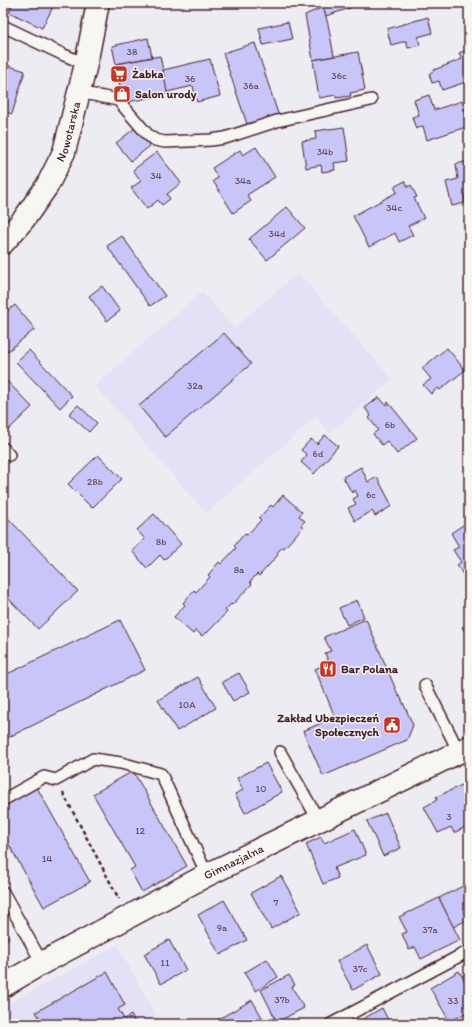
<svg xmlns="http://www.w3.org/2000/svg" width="472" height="1027" font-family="Itim,sans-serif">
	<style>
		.built { fill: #e2e1f5 }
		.building { fill: #c8c6f9; stroke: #4a1f2b }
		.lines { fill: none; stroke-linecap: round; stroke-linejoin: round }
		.service-casing { stroke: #4a1f2b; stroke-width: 14 }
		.minor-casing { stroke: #4a1f2b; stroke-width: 25 }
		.secondary-casing { stroke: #4a1f2b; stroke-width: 25 }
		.path { stroke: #4a1f2b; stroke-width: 2.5; stroke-dasharray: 4 3; stroke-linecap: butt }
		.service { stroke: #f6f6f2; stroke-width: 11 }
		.minor { stroke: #f6f6f2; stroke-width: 22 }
		.secondary { stroke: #f6f6f2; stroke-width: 22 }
		.labels { text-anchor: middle; stroke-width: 3; stroke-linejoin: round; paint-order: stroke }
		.number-label { font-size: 10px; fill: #6a495e }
		.poi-label { font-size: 12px; font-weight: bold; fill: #4a1f2b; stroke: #f6f6f2; text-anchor: start }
		.street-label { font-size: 12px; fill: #4a1f2b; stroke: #f6f6f2 }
	</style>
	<rect width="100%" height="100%" fill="#edecf3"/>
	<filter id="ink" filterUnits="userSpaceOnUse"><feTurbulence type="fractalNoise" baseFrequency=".025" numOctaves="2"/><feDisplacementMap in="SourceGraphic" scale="8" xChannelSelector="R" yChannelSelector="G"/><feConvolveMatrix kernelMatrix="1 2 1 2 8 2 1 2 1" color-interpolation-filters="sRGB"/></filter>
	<g filter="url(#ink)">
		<g class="built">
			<polygon points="298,273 392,379 330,433 316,417 206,513 95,386 202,292 234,328"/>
			<polygon points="117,945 161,1024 3,1024 3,1007"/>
		</g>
		<g class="building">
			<polygon points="13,3 55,3 42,28 9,12"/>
			<polygon points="321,3 348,3 350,8 326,16"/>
			<polygon points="323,7 328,24 334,56 313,60 305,15"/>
			<polygon points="428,17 432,33 418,37 420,45 408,48 406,41 391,45 387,29"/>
			<polygon points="288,22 292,39 263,45 259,28"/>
			<polygon points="148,38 152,57 116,64 112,46"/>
			<polygon points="255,43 279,117 248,127 223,53"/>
			<polygon points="469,49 469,81 442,90 439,81 432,83 429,74 434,70 462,59 459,53"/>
			<polygon points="358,52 365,90 350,93 351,96 336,98 336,95 319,98 313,60"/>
			<polygon points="160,56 168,94 123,103 116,64"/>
			<polygon points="210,59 220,96 197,102 193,86 167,92 163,70"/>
			<polygon points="3,64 25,71 12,114 3,111"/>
			<polygon points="429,95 434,110 462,101 469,126 427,140 423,126 416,129 412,117 419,115 414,100"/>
			<polygon points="344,127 349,161 334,163 335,170 322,172 321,165 306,168 302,141 316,139 315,131"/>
			<polygon points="135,128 150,146 131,161 116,143"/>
			<polygon points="256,147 275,177 247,195 251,201 233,213 213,181 218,178 212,168 240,150 243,155"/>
			<polygon points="157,152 181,183 167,194 170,199 162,205 158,200 147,209 131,188 141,181 133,170"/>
			<polygon points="469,161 469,195 464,196 465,203 452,206 446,182 458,179 456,164"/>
			<polygon points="405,181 408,187 411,185 417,197 414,198 424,218 408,226 413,235 399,242 395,233 369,247 353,216 397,192 394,187"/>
			<polygon points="287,207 305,228 267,260 249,239"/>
			<polygon points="122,236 165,296 150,306 107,246"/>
			<polygon points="102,286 120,311 107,321 89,296"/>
			<polygon points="15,305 35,329 8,351 3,345 3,309 6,312"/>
			<polygon points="224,333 251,364 165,437 139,406"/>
			<polygon points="447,348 465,370 440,390 438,388 431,394 423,385 431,379 422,368"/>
			<polygon points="29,350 72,396 60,408 16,362"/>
			<polygon points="3,377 32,407 3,435"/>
			<polygon points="379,397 386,405 388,402 417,438 397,454 387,441 382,445 373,434 378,430 369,418 371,416 365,408"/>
			<polygon points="78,405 97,423 89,432 69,414"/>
			<polygon points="325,435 338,446 314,474 301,462 307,455 301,450 311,439 317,444"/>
			<polygon points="98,455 122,479 92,508 68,484"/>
			<polygon points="361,467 368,482 377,477 392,506 375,516 372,511 355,521 348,508 356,504 353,499 358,496 355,490 352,493 343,477"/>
			<polygon points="283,495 302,512 299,516 305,521 301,525 303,527 284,548 282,547 277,553 278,555 259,576 257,574 250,582 252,584 232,605 231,604 225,610 227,612 207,633 206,632 202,636 196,630 193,634 174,617 185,605 183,603 194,590 196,592 210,577 208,575 219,562 221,564 236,548 234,546 245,533 247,535 261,520 259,518 271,505 273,507"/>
			<polygon points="3,513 78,591 38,629 3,593"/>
			<polygon points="154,514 181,544 164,560 160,555 147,568 132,551 145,539 137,530"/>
			<polygon points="469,521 469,584 457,565 461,562 453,550 459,547 451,533"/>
			<polygon points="357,600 364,617 347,625 339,608"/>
			<polygon points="366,619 399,697 400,696 413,725 407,740 323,776 303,731 335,717 315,669 329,663 325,653 331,651 324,637"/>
			<polygon points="120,620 145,670 3,740 3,676"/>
			<polygon points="469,623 469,639 462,627"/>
			<polygon points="239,673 250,692 233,701 222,682"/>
			<polygon points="198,677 216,708 177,731 158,700"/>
			<polygon points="266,763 282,792 245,813 235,794 243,790 237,778"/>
			<polygon points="133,771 187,866 142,892 130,870 135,867 93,794"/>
			<polygon points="462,785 469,800 469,825 454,833 451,827 438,833 424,807 437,800 436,797"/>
			<polygon points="36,786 90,882 44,907 3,834 3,828 6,826 3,820 3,804"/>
			<polygon points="386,813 401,848 383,856 367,821"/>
			<polygon points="355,829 366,855 334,868 338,878 323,884 306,844 321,837 324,843"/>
			<polygon points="281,876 301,912 271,929 251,893"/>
			<polygon points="467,884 469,887 469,919 453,927 439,898"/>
			<polygon points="439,898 460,940 421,959 415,947 409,950 402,934 407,932 399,917"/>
			<polygon points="224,900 247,940 220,955 198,915"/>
			<polygon points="3,927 9,938 3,942"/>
			<polygon points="169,940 186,970 161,984 144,954"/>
			<polygon points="367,945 382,974 353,990 337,961"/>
			<polygon points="267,959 278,977 256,991 244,973"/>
			<polygon points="459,971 469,988 469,1011 450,1022 430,988"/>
			<polygon points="107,972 125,1005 118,1009 124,1019 131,1015 136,1024 99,1024 97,1021 92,1024 34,1024 41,1020 36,1012"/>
			<polygon points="469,972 469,988 462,976"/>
			<polygon points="289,975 295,985 292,987 304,1008 277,1022 261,990"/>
			<polygon points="252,1000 266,1024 210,1024"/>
			<polygon points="382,1008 390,1024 357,1024 356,1023"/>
		</g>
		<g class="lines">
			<defs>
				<g id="service">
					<polyline points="3,26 64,55 86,64"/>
					<polyline points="79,92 118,100 148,135 155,140 165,142 211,140 225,138 277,121 371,100"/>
					<polyline points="3,448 9,455"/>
					<polyline points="425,685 459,752"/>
					<polyline points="280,752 319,821"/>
					<polyline points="3,800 44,777 56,780 93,759 121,763 161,774 207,875"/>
					<polyline points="3,892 42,963"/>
					<polyline points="331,1024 469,951"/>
				</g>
				<g id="minor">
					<path id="s1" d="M 3,986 L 42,963 L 207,875 L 469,747"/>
				</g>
				<g id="secondary">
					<path id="s2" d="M 3,243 L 24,219 L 47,186 L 64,152 L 86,64 L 98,3"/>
				</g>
			</defs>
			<use href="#service" class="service-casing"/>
			<use href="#minor" class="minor-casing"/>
			<use href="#secondary" class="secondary-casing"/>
			<polyline class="path" points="63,793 119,899"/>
			<use href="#service" class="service"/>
			<use href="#minor" class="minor"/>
			<use href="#secondary" class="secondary"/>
		</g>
	</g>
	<defs>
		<symbol id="supermarket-square" viewBox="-11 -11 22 22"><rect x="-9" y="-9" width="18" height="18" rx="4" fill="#c8321e" stroke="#f6f6f2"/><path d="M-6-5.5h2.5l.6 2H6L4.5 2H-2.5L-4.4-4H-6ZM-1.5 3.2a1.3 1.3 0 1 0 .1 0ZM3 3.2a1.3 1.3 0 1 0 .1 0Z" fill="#fff"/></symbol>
		<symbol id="shop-square" viewBox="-11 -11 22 22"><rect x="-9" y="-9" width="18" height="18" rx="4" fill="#c8321e" stroke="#f6f6f2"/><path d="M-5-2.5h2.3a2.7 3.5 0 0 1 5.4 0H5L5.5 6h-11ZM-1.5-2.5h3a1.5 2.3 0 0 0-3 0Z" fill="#fff"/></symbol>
		<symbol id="restaurant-square" viewBox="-11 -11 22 22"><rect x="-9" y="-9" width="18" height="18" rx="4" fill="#c8321e" stroke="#f6f6f2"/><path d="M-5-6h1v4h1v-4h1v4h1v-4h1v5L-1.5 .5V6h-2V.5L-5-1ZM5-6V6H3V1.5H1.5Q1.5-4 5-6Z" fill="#fff"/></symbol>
		<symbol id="civic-square" viewBox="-11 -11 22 22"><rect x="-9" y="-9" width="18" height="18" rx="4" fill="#c8321e" stroke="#f6f6f2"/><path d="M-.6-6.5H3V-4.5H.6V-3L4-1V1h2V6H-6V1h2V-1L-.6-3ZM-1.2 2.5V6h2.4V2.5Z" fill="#fff"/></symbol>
	</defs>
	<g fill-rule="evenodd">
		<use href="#supermarket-square" x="109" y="64" width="20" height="20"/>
		<use href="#shop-square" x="112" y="84" width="20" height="20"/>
		<use href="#restaurant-square" x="318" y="659" width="20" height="20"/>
		<use href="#civic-square" x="382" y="715" width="20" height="20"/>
	</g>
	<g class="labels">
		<g class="number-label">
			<text x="132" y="55">38</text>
			<text x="339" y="79">36c</text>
			<text x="190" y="82">36</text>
			<text x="251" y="89">36a</text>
			<text x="325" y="155">34b</text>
			<text x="156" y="179">34</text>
			<text x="243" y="184">34a</text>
			<text x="394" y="211">34c</text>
			<text x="277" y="237">34d</text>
			<text x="195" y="389">32a</text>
			<text x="390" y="428">6b</text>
			<text x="318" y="457">6d</text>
			<text x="95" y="485">28b</text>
			<text x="371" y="498">6c</text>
			<text x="161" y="545">8b</text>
			<text x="239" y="573">8a</text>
			<text x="187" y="708">10A</text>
			<text x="261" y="792">10</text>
			<text x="449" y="820">3</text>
			<text x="140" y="834">12</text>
			<text x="47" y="862">14</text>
			<text x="276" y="906">7</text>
			<text x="222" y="931">9a</text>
			<text x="430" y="933">37a</text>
			<text x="165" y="966">11</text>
			<text x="360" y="972">37c</text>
			<text x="282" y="1003">37b</text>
			<text x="453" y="1004">33</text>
		</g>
		<g class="poi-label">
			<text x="132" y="78">Żabka</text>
			<text x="135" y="98">Salon urody</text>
			<text x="341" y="673">Bar Polana</text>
			<text x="379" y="722" text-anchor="end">Zakład Ubezpieczeń<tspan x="379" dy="14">Społecznych</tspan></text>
		</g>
		<g class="street-label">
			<text dy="4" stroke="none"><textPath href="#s2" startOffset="131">Nowotarska</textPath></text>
			<text dy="4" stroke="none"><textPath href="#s1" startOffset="262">Gimnazjalna</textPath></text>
		</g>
	</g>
	<rect width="472" height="1027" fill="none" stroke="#f6f6f2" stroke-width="16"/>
	<rect x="8" y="8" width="456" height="1011" fill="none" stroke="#4a1f2b" stroke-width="1.5" filter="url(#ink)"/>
</svg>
